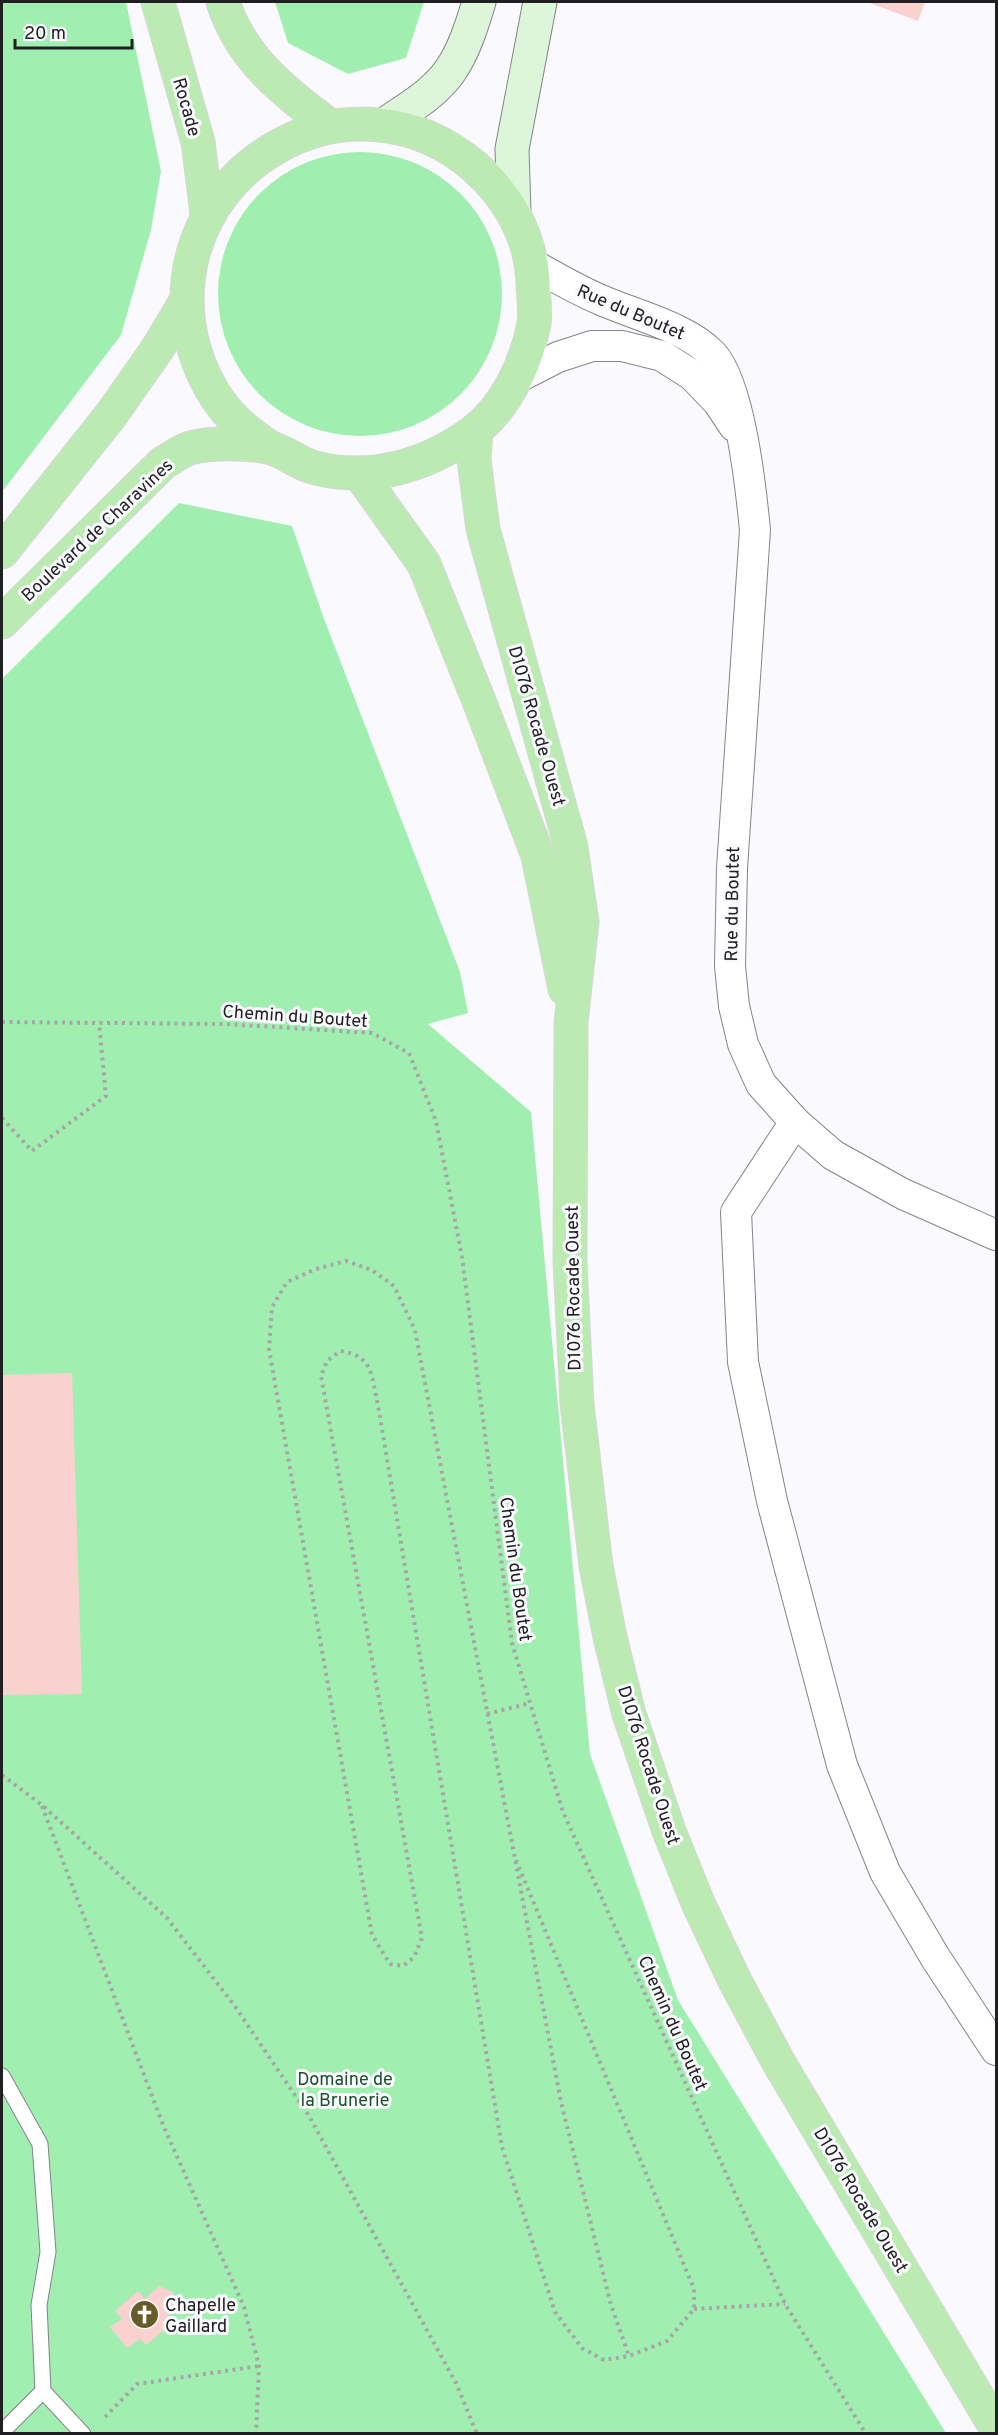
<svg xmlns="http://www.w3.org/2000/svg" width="998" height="2435" font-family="Overpass,sans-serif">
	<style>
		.green { fill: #a1efb0 }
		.building { fill: #f9d1cf }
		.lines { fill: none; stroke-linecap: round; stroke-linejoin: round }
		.lane-casing { stroke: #83838a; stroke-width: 17 }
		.street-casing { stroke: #83838a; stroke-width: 32 }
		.secondary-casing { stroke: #83838a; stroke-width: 35 }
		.primary-casing { stroke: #d7d7d7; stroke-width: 35 }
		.path { stroke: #a6a6a9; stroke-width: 4; stroke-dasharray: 3 4.5; stroke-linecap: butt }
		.lane { stroke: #fff; stroke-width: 15 }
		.street { stroke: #fff; stroke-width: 30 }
		.secondary { stroke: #ddf5d8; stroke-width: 33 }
		.primary { stroke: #bbebb2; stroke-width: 33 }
		.labels { text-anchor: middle; stroke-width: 6; stroke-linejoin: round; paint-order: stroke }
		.street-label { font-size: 18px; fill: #202022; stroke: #fafafe }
		.park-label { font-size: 18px; fill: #1a512a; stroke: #fafafe }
		.poi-label { font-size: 18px; fill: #202022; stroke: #fafafe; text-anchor: start }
	</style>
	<rect width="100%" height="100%" fill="#fafafe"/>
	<g class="green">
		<polygon points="2,2 126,2 161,171 151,230 121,335 2,492"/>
		<polygon points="275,2 424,2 406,58 348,74 288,43"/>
		<circle cx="360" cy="294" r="142"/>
		<polygon points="179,503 292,526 323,616 460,972 468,1013 428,1024 531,1112 590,1754 678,2000 946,2433 2,2434 2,679"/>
	</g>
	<g class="building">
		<polygon points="867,2 925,2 918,21"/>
		<polygon points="72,1373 82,1694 2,1695 2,1375"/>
		<polygon points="159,2286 173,2292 176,2302 173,2311 164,2320 169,2326 146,2345 140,2339 127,2348 110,2327 122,2319 115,2311 138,2291 145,2299"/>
	</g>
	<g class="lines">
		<defs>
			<g id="lane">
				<polyline points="2,2076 40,2144 48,2252 39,2305 43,2391 83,2434"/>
				<polyline points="2,2432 43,2391"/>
			</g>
			<g id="street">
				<path d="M 532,264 C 555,277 577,290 601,300 C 635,315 686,327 712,354 C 740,383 751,489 755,530 L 732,868 L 730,966 L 734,1006 L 743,1044 L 761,1084 L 795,1122 L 833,1155 L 903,1194 L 996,1235"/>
				<polyline points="517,378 558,357 592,346 622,346 662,356 692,375 718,402 734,426"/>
				<polyline points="795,1122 736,1212 743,1362 772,1501 842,1765 885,1872 935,1957 996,2050"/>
			</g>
			<g id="secondary">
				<path d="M 384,125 C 407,109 434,94 450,71 C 464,51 472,25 479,2"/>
				<polyline points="514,212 512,149 540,2"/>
			</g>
			<g id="primary">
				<polyline points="158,2 198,142 207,214"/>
				<path d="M 223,2 C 242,60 283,90 330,126"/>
				<polyline points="476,430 474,460 483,529 571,847 582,922 571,1023 570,1262 577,1404 596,1566 610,1637 629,1714 669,1831 698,1903 735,1981 779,2063 996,2428"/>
				<polyline points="359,473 424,564 481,706 538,856 565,989"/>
				<polyline points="2,552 111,415 158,348 186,301"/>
				<path d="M 2,622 L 163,463 C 172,458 181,451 190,448 C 211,442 247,443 268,447 C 284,451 297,462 312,467 C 369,483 426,466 472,433 C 506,408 526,364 534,324 C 536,311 533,295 533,282 C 531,236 508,196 475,167 C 352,61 167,166 189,325 C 194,359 210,396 236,421 C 246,431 258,439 269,447"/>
			</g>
		</defs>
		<use href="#lane" class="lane-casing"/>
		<use href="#street" class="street-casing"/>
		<use href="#secondary" class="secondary-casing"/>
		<use href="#primary" class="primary-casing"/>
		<g class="path">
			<polyline points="2,1022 226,1024 372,1033 409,1053 436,1121 462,1257 512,1643 563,1812 785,2304 866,2434"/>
			<polyline points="2,1118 32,1151 106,1096 99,1023"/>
			<polyline points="487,1714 530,1703"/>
			<polyline points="2,1775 42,1805 167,1918 234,2005 309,2116 456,2383 477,2434"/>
			<polyline points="42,1806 163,2125 244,2307 259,2366 256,2434"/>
			<path d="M 516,1860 L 694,2289 L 694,2309 L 667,2341 L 629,2356 L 604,2360 L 582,2348 L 555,2312 L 502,2147 L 378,1405 C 371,1375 374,1356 340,1351 L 327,1361 L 321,1376 L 422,1938 L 414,1957 L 403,1966 L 390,1964 L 372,1935 L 269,1349 L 272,1307 L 287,1282 L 316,1269 L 346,1261 L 372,1270 L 394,1286 L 415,1330 L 561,2102 L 611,2305 L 629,2356"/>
			<polyline points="694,2309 785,2304"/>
			<polyline points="105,2417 137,2384 259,2366"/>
		</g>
		<use href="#lane" class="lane"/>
		<use href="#street" class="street"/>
		<use href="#secondary" class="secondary"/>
		<use href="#primary" class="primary"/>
	</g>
	<defs>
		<symbol id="church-disc" viewBox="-11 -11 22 22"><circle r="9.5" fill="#675b28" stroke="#fafafe"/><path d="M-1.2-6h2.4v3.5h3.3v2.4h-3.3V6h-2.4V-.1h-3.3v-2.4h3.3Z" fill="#fff"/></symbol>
	</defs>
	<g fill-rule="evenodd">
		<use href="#church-disc" x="128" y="2298" width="33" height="33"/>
	</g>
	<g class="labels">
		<g class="street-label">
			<text transform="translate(187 107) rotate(74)" y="6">Rocade</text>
			<text transform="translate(631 312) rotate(23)" y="6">Rue du Boutet</text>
			<text transform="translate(97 530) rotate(-43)" y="6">Boulevard de Charavines</text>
			<text transform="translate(537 726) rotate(74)" y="6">D1076 Rocade Ouest</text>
			<text transform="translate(732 904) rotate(-89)" y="6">Rue du Boutet</text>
			<text transform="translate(295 1016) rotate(4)" y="6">Chemin du Boutet</text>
			<text transform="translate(573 1288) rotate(-91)" y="6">D1076 Rocade Ouest</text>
			<text transform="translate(516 1569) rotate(82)" y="6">Chemin du Boutet</text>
			<text transform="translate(649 1765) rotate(72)" y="6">D1076 Rocade Ouest</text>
			<text transform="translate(673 2023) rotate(66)" y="6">Chemin du Boutet</text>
			<text transform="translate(861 2200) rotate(59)" y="6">D1076 Rocade Ouest</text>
		</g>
		<g class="park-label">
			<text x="345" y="2085">Domaine de<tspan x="345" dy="21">la Brunerie</tspan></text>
		</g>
		<g class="poi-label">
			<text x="165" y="2311">Chapelle<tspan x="165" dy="21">Gaillard</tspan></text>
		</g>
	</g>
	<rect width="998" height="2435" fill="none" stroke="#202022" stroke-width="6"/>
	<path d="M15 39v9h117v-9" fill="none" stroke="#202022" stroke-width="3"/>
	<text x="24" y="39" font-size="18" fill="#202022" stroke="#fafafe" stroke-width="4.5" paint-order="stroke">20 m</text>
</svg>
